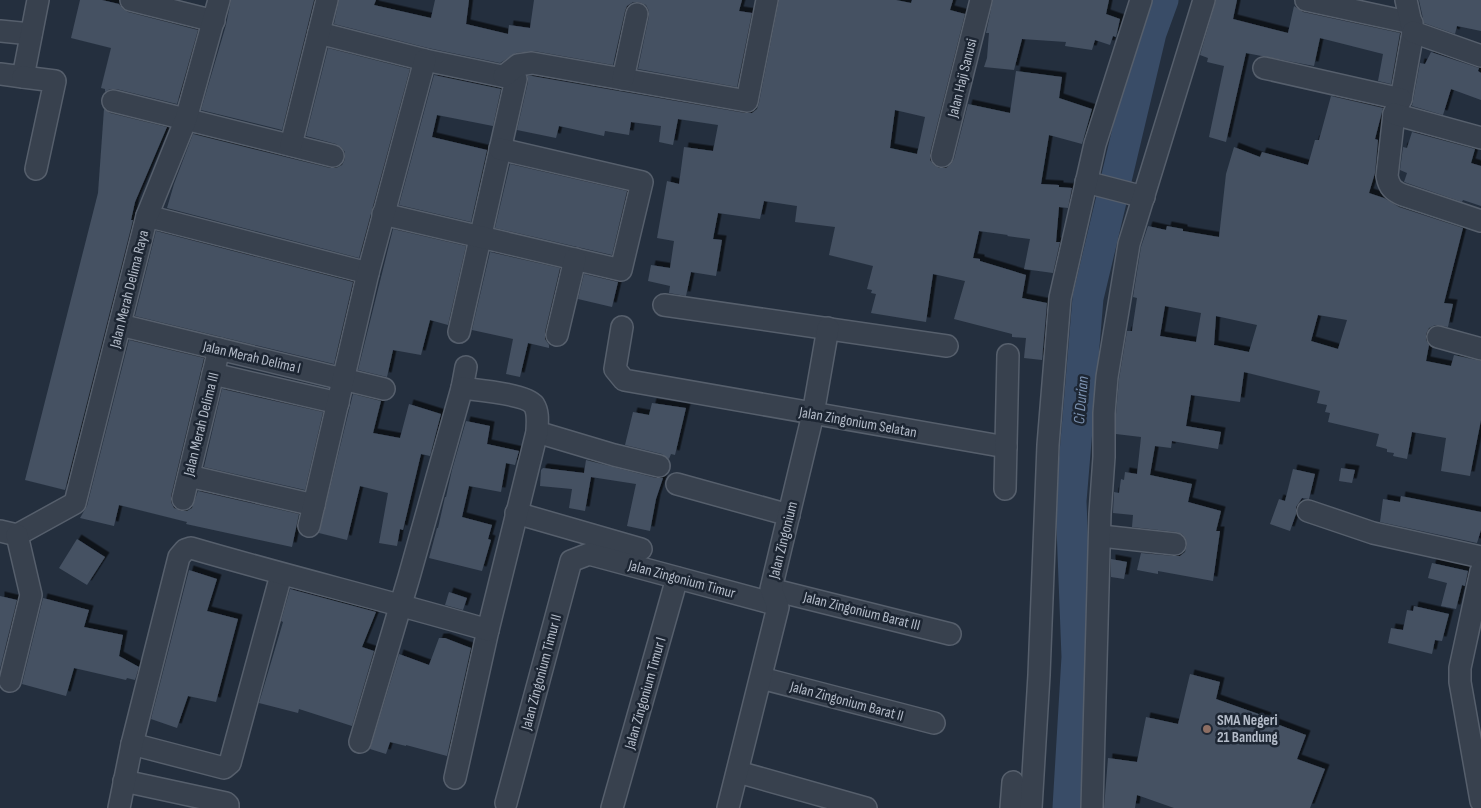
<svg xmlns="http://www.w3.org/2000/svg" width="1481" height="808" font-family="'Sofia Sans Condensed',sans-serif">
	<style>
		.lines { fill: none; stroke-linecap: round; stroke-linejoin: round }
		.river { stroke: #394c67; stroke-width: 31 }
		.building { fill: #455162; fill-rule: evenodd; filter: url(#shadow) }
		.minor-casing { stroke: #565f6c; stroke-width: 24 }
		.minor { stroke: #38414e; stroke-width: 21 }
		.education-dot { fill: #8d6e63; stroke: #1d2633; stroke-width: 2 }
		.labels { text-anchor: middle; stroke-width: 5; stroke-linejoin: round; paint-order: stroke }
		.street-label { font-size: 15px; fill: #b4bcc9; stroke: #1d2633 }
		.poi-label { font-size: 15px; font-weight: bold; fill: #b4bcc9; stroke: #1d2633; text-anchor: start }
		.water-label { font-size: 16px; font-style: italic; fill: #7c92b1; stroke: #1d2633 }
	</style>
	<defs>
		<filter id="shadow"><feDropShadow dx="4.5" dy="-4.5" stdDeviation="0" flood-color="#0009"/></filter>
	</defs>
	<rect width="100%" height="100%" fill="#242f3e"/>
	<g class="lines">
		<polyline class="river" points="1068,808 1077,657 1071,501 1088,298 1151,33 1163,0"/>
	</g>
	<g class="building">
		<polygon points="80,0 102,0 119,4 123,9 128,12 198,30 177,104 116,89 110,89 105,92 105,89 101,88 111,48 71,38"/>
		<polygon points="231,0 314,0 282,130 201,110 226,25"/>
		<polygon points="339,0 376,0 374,5 431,18 435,0 469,0 466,24 508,34 509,25 530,28 534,0 742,0 739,11 752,13 737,87 638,69 649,16 649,11 646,5 639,2 633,2 627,6 625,11 613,65 534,51 516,53 500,63 428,48 334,24"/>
		<path d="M 779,0 L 896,0 L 911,3 L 912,0 L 953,0 L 950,10 L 965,14 L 930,153 L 930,160 L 934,165 L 939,168 L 946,168 L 951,164 L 954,159 L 968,104 L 1010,113 L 1016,71 L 1062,77 L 1059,98 L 1092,109 L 1082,144 L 1049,135 L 1041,184 L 1059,185 L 1059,187 L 1072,188 L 1068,208 L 1059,207 L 1056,242 L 1060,242 L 1053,273 L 1024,269 L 1030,239 L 1007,236 L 1008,235 L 979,231 L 973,258 L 980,259 L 980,261 L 1026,275 L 1022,298 L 1047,303 L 1042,360 L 1024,358 L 1026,338 L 1012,337 L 1012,334 L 954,319 L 965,281 L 933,274 L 926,322 L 871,313 L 876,294 L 871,293 L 872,290 L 867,289 L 873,266 L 829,255 L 835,227 L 795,222 L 797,206 L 764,201 L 760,219 L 718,213 L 713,239 L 722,240 L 716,276 L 691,272 L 686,296 L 669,293 L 670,286 L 648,281 L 651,265 L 670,268 L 674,241 L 657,238 L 667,181 L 679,184 L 684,147 L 713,151 L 718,125 L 678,119 L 673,145 L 659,142 L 661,126 L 631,122 L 629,135 L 605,131 L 604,136 L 559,126 L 556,138 L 517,130 L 528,82 L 528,76 L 532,76 L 745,113 L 752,113 L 757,109 L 759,103 ZM 895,110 L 925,117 L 917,154 L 890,148 Z"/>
		<polygon points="993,0 1109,0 1106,14 1120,19 1116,37 1113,36 1110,45 1095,40 1092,50 1065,46 1066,42 1022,39 1014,70 984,67 987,58 989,33 986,33"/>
		<polygon points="1216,0 1237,0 1233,19 1288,33 1294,6 1303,12 1400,33 1391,84 1378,81 1383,54 1320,38 1314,66 1246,53 1226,142 1209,137 1224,66 1207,62 1208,58 1200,55"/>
		<polygon points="1419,0 1481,0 1481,31 1457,26 1455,34 1424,23"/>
		<polygon points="328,48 410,69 359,258 167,208 174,184 193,134 330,168 336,168 342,165 345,159 345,152 341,147 336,144 306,136"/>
		<polygon points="1431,52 1479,68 1478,71 1481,73 1481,100 1451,89 1443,115 1412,106 1420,63 1425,64"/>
		<polygon points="434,75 501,89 493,126 437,115 432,137 487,150 471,222 399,205"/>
		<path d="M 1331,96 L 1383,108 L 1375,139 L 1378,140 L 1375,173 L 1369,193 L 1384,198 L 1399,207 L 1463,228 L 1444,303 L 1453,304 L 1448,327 L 1435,325 L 1429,328 L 1426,334 L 1426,340 L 1429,345 L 1426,361 L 1451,366 L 1454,355 L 1481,361 L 1481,420 L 1470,476 L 1441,471 L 1446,438 L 1412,432 L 1407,459 L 1393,456 L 1394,453 L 1387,452 L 1387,449 L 1376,446 L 1379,434 L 1328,422 L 1330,413 L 1325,412 L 1327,405 L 1317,403 L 1320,391 L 1244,372 L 1240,402 L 1191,395 L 1186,426 L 1221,432 L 1218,449 L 1172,441 L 1171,448 L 1155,446 L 1150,475 L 1192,484 L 1188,502 L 1221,511 L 1216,531 L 1220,531 L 1213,581 L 1158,571 L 1158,574 L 1137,570 L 1141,553 L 1174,556 L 1180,556 L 1185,552 L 1187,545 L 1186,539 L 1182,534 L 1176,532 L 1132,527 L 1133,515 L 1113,513 L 1114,492 L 1119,493 L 1121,479 L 1124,480 L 1125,472 L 1137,474 L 1141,437 L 1116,434 L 1116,414 L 1119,379 L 1127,331 L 1132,331 L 1137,298 L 1133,297 L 1141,247 L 1148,226 L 1166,230 L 1167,226 L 1183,229 L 1183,231 L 1219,237 L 1226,174 L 1234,147 L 1260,157 L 1262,152 L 1308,165 L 1315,140 L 1319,140 ZM 1165,306 L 1201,313 L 1196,342 L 1160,336 ZM 1318,315 L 1347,320 L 1338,349 L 1311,341 ZM 1216,316 L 1257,325 L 1249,352 L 1214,345 Z"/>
		<polygon points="104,109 110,113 167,127 135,202 131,220 133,220 65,490 25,480 98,193"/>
		<polygon points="1412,132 1475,149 1471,163 1481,166 1481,206 1463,200 1462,202 1404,182 1407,173 1400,170 1403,147 1407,148"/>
		<polygon points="510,164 627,191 612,255 495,228"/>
		<polygon points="393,229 466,246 448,325 430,320 421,355 393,350 387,377 358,370"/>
		<polygon points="156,231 353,282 334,364 135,316"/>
		<polygon points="490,252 560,268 545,332 545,339 549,345 549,348 528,343 520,377 506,374 513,339 472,330"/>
		<polygon points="584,274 618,282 612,307 578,299"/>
		<polygon points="129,340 204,358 171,496 171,502 174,508 181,511 187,511 192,508 198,491 299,514 292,547 186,524 187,522 119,505 114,526 80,518 87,506"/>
		<polygon points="222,389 323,412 305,490 204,467"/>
		<polygon points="353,394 381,401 373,433 400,438 409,404 441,414 430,456 421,454 403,530 400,529 397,546 379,543 388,493 360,486 347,540 319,533"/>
		<polygon points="652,403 686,408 675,455 671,454 669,459 662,454 625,445 633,412 649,415"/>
		<polygon points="466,421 490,426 487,444 519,451 515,465 506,463 501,492 469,486 462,517 492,525 488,539 491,540 482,571 429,558 437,528 438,528 445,497 446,497 452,470"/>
		<polygon points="586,460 656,478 663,478 656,499 650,531 627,526 636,484 591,477 585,511 569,508 572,489 540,486 541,470 543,468 584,473"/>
		<polygon points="1341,468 1355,470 1352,483 1339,481"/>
		<polygon points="1293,469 1315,474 1309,499 1302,498 1296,507 1296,514 1290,531 1270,524 1279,499 1285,501"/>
		<polygon points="1401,496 1481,512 1481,530 1477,543 1380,522 1383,499 1400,502"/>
		<polygon points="77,539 105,557 87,585 59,568"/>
		<polygon points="1111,559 1127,562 1124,579 1111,577"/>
		<polygon points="1432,563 1468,571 1465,586 1462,585 1456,609 1441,606 1447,583 1428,578"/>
		<polygon points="189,570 217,579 207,611 238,619 216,702 188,696 177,728 151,719"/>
		<polygon points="290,589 376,612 362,647 374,651 352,726 299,709 298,713 259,703 283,622 281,621"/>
		<polygon points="449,592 467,598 463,610 445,605"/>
		<polygon points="0,596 17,600 0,669"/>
		<polygon points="43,598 89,610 84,627 123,635 119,656 139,667 135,680 127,678 126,680 74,668 66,696 22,684"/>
		<polygon points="1414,606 1449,614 1442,641 1435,640 1432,654 1388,643 1391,628 1403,630 1407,610 1413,611"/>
		<polygon points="439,638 445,638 471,648 447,756 406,745 406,746 390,742 386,754 370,749 399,654 429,665"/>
		<polygon points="1190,674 1220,682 1216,699 1267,717 1266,720 1306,735 1297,759 1325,769 1310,808 1174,808 1137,795 1135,808 1104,808 1108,758 1137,762 1146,717 1178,724"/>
	</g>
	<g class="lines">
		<defs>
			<g id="minor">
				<polyline points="131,0 214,21"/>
				<polyline points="1306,0 1412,23"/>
				<path d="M 1406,0 L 1413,32 L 1401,99 L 1394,114 L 1387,176 C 1389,187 1393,191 1403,195 L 1481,221"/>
				<polyline points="0,31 31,34"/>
				<polyline points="1413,32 1481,56"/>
				<polyline points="319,33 425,60 516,79 459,332"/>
				<polyline points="1264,68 1401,99"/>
				<polyline points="0,74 23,77 38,0"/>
				<polyline points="504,76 518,65 532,63 747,101 767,0"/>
				<polyline points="23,77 55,81 36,169"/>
				<polyline points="623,79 637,14"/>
				<polyline points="113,101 333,156"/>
				<polyline points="1394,114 1481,138"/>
				<polyline points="291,145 327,0"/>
				<polyline points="942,156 981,0"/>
				<polyline points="1086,182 1144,197"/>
				<polyline points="383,214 621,270 642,182 500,149"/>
				<polyline points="147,216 368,273"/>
				<polyline points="664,305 947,346"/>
				<polyline points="120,325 384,389"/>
				<polyline points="622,327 615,369 624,380 1006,447"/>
				<polyline points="557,335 575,259"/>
				<polyline points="1438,337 1481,349"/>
				<polyline points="213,374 338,403"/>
				<polyline points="462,388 466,367"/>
				<polyline points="537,432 614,455 659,466"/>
				<polyline points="189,476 314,505"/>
				<polyline points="677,484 789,515"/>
				<polyline points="1005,489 1008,355"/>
				<polyline points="183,499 219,349"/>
				<polyline points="1308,511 1373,533 1481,557"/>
				<polyline points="516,513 641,549"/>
				<polyline points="309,526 368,273 425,60"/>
				<polyline points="0,531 17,535 75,503 147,216 186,119 219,0"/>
				<polyline points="1101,536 1175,544"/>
				<polyline points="1481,571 1460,668 1460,682 1481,801"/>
				<polyline points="761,678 934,723"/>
				<polyline points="10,681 31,595 17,535"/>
				<polyline points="132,744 224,768 230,763 281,575"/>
				<polyline points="738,772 866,808"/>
				<polyline points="455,778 488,630"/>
				<polyline points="124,781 226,803 228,805 228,808"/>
				<polyline points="506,803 571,561 589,554 767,602 782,592 950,634"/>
				<path d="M 119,808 L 132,744 L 179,557 L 185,550 L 191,548 C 290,577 389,601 488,630 L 537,432 C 537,423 539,413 534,405 C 526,394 476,390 462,388 L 409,577 L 360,742"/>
				<polyline points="612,808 677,578"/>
				<polyline points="728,808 778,607 771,589 813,414 828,328"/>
				<polyline points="1011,808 1013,782"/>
				<polyline points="1031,808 1039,675 1048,445 1060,298 1095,144 1141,0"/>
				<polyline points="1092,808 1100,514 1104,457 1104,413 1107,377 1129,244 1204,0"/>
			</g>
		</defs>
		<use href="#minor" class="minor-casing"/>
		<use href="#minor" class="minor"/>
	</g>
	<circle class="education-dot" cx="1207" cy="729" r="5"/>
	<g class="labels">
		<g class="street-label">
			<text transform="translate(962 78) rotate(-76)" y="5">Jalan Haji Sanusi</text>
			<text transform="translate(129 289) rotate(-76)" y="5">Jalan Merah Delima Raya</text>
			<text transform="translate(252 357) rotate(13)" y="5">Jalan Merah Delima I</text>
			<text transform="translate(858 422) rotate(10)" y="5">Jalan Zingonium Selatan</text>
			<text transform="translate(201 424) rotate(-76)" y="5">Jalan Merah Delima III</text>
			<text transform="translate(783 540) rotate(-76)" y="5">Jalan Zingonium</text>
			<text transform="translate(682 579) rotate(15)" y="5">Jalan Zingonium Timur</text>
			<text transform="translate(862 611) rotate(14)" y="5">Jalan Zingonium Barat III</text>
			<text transform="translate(541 672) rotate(-75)" y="5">Jalan Zingonium Timur II</text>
			<text transform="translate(645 693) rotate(-74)" y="5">Jalan Zingonium Timur I</text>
			<text transform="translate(847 701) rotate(15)" y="5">Jalan Zingonium Barat II</text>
		</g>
		<g class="poi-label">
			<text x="1217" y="725">SMA Negeri<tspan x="1217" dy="17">21 Bandung</tspan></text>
		</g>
		<g class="water-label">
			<text transform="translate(1080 400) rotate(-85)" y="6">Ci Durian</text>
		</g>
	</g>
</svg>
